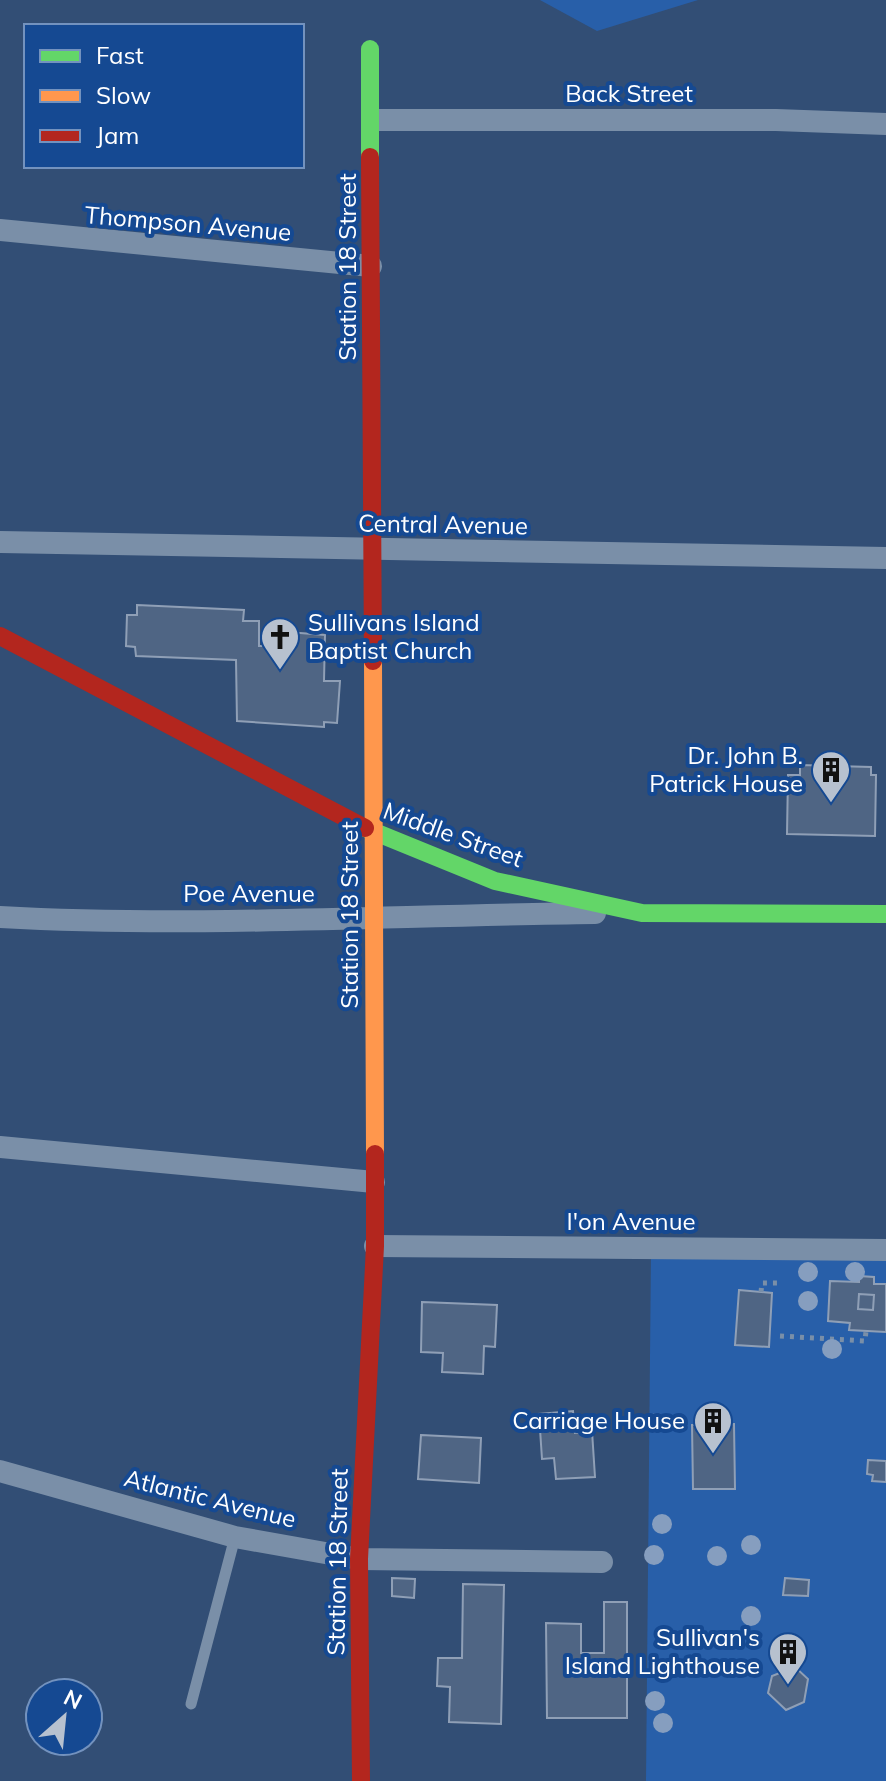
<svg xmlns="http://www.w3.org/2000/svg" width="886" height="1781" font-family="Mulish,sans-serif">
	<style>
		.green { fill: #285fa9 }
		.building { fill: #4f6584; stroke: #8f9fb6; stroke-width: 2 }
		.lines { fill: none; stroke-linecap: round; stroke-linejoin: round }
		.path { stroke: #7a8fa8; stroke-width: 5; stroke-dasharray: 4 6; stroke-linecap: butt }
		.lane { stroke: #7a8fa8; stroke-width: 11 }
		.street { stroke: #7a8fa8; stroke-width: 22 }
		.fast { stroke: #63d668; stroke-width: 18 }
		.slow { stroke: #ff974d; stroke-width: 18 }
		.jam { stroke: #b3261e; stroke-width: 18 }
		.tree { fill: #869ebf }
		.labels { text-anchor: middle; stroke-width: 8; stroke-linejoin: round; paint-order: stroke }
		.street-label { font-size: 24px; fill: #fff; stroke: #154992 }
		.poi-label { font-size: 24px; fill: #fff; stroke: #154992; text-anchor: end }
	</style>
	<rect width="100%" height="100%" fill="#324e75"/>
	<g class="green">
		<polygon points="540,0 698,0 597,31"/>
		<polygon points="651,1251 886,1252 886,1781 646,1781"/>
	</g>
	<g class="building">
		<polygon points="137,605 244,610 243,621 259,621 259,646 275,646 275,631 325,635 324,681 340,681 337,723 324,722 324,727 237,721 236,660 136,656 135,647 126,646 127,615 137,615"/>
		<polygon points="800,765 871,767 871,775 876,775 875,836 787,834 788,775 800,775"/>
		<polygon points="859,1276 874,1277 874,1284 886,1284 886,1332 849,1330 850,1323 828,1321 830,1281 859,1282"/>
		<polygon points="739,1290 772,1293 769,1347 735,1345"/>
		<polygon points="859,1294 874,1295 873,1310 858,1309"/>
		<polygon points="422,1302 497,1305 495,1347 484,1346 483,1374 442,1372 443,1353 421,1352"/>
		<polygon points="573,1411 575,1433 592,1431 595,1477 556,1479 554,1458 542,1459 539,1414"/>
		<polygon points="734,1424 735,1489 693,1489 692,1425"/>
		<polygon points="421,1435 481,1438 479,1483 418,1479"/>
		<polygon points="868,1460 886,1461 886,1482 872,1481 873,1475 867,1474"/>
		<polygon points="392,1578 415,1579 414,1598 392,1596"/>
		<polygon points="785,1578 809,1580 808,1596 783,1595"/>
		<polygon points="463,1584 504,1585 501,1724 449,1722 450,1687 437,1686 438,1658 462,1658"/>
		<polygon points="604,1602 627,1602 627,1718 547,1718 546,1623 581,1624 581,1653 604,1653"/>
		<polygon points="795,1667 808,1679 804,1702 786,1710 768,1693 772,1676"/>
	</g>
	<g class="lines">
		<g class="path">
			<polyline points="761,1292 762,1283 781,1283"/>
			<polyline points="780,1336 865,1341 866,1331"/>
		</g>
		<polyline class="lane" points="191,1704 235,1537"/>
		<g class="street">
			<polyline points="372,120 776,120 886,124"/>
			<polyline points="0,230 371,266"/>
			<polyline points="0,542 886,558"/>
			<path d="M 0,917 C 198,928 396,915 595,913"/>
			<polyline points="0,1147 374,1182"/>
			<polyline points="375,1246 886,1250"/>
			<polyline points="0,1471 235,1537 359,1559 602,1562"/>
		</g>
		<g class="fast">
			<polyline points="370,49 370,157"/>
			<polyline points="365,828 495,881 642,913 886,914"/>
		</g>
		<polyline class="slow" points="373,661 375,1154"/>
		<g class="jam">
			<polyline points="370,157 373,661"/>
			<polyline points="0,636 365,828"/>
			<polyline points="361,1781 359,1559 375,1246 375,1154"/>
		</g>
	</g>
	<g class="tree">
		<circle cx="808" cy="1272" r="10"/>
		<circle cx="855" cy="1272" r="10"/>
		<circle cx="808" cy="1301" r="10"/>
		<circle cx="832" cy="1349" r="10"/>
		<circle cx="657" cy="1423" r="10"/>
		<circle cx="662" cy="1524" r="10"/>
		<circle cx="751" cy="1545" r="10"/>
		<circle cx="654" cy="1555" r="10"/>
		<circle cx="717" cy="1556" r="10"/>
		<circle cx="751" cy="1616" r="10"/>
		<circle cx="655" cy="1701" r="10"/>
		<circle cx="663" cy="1723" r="10"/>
	</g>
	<defs>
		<symbol id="church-pin" viewBox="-11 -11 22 30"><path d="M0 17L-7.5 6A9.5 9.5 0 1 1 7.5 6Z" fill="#b7c1cf" stroke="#154992"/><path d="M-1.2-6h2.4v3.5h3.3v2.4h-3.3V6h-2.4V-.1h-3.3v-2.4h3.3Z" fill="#111"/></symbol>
		<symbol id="building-pin" viewBox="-11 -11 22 30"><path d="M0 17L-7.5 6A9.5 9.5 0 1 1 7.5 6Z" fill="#b7c1cf" stroke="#154992"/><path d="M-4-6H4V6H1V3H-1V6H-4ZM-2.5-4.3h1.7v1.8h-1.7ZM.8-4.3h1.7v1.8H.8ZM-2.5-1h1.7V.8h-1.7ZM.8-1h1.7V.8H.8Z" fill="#111"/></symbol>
	</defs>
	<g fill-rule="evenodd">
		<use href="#church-pin" x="258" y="615" width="44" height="60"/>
		<use href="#building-pin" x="809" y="748" width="44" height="60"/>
		<use href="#building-pin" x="691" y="1399" width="44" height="60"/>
		<use href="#building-pin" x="766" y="1630" width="44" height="60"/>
	</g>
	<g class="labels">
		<g class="street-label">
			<text x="629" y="102">Back Street</text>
			<text transform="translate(188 224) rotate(5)" y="8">Thompson Avenue</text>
			<text transform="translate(348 267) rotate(-90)" y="8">Station 18 Street</text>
			<text transform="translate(443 525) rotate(1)" y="8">Central Avenue</text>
			<text transform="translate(453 835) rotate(20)" y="8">Middle Street</text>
			<text x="249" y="902">Poe Avenue</text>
			<text transform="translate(350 915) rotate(-90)" y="8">Station 18 Street</text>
			<text x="631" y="1230">I'on Avenue</text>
			<text transform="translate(210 1499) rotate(14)" y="8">Atlantic Avenue</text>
			<text transform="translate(338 1562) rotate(-89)" y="8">Station 18 Street</text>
		</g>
		<g class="poi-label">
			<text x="308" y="631" text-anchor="start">Sullivans Island<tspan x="308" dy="28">Baptist Church</tspan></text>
			<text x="803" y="764">Dr. John B.<tspan x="803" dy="28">Patrick House</tspan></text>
			<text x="685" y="1429">Carriage House</text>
			<text x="760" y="1646">Sullivan's<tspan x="760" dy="28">Island Lighthouse</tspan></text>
		</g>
	</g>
	<rect x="24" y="24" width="280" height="144" fill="#154992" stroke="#7392be" stroke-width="2"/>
	<rect x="40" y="50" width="40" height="12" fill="#63d668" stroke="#7392be" stroke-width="2"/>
	<text x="96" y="64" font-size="24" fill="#ffffff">Fast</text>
	<rect x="40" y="90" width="40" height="12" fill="#ff974d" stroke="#7392be" stroke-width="2"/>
	<text x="96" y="104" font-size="24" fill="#ffffff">Slow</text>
	<rect x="40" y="130" width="40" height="12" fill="#b3261e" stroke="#7392be" stroke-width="2"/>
	<text x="96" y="144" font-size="24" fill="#ffffff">Jam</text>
	<g transform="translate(64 1717) rotate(27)"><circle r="38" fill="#154992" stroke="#7392be" stroke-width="2"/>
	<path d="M0-6L14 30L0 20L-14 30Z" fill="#b7c1cf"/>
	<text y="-12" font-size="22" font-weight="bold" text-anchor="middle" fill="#ffffff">N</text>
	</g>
</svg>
